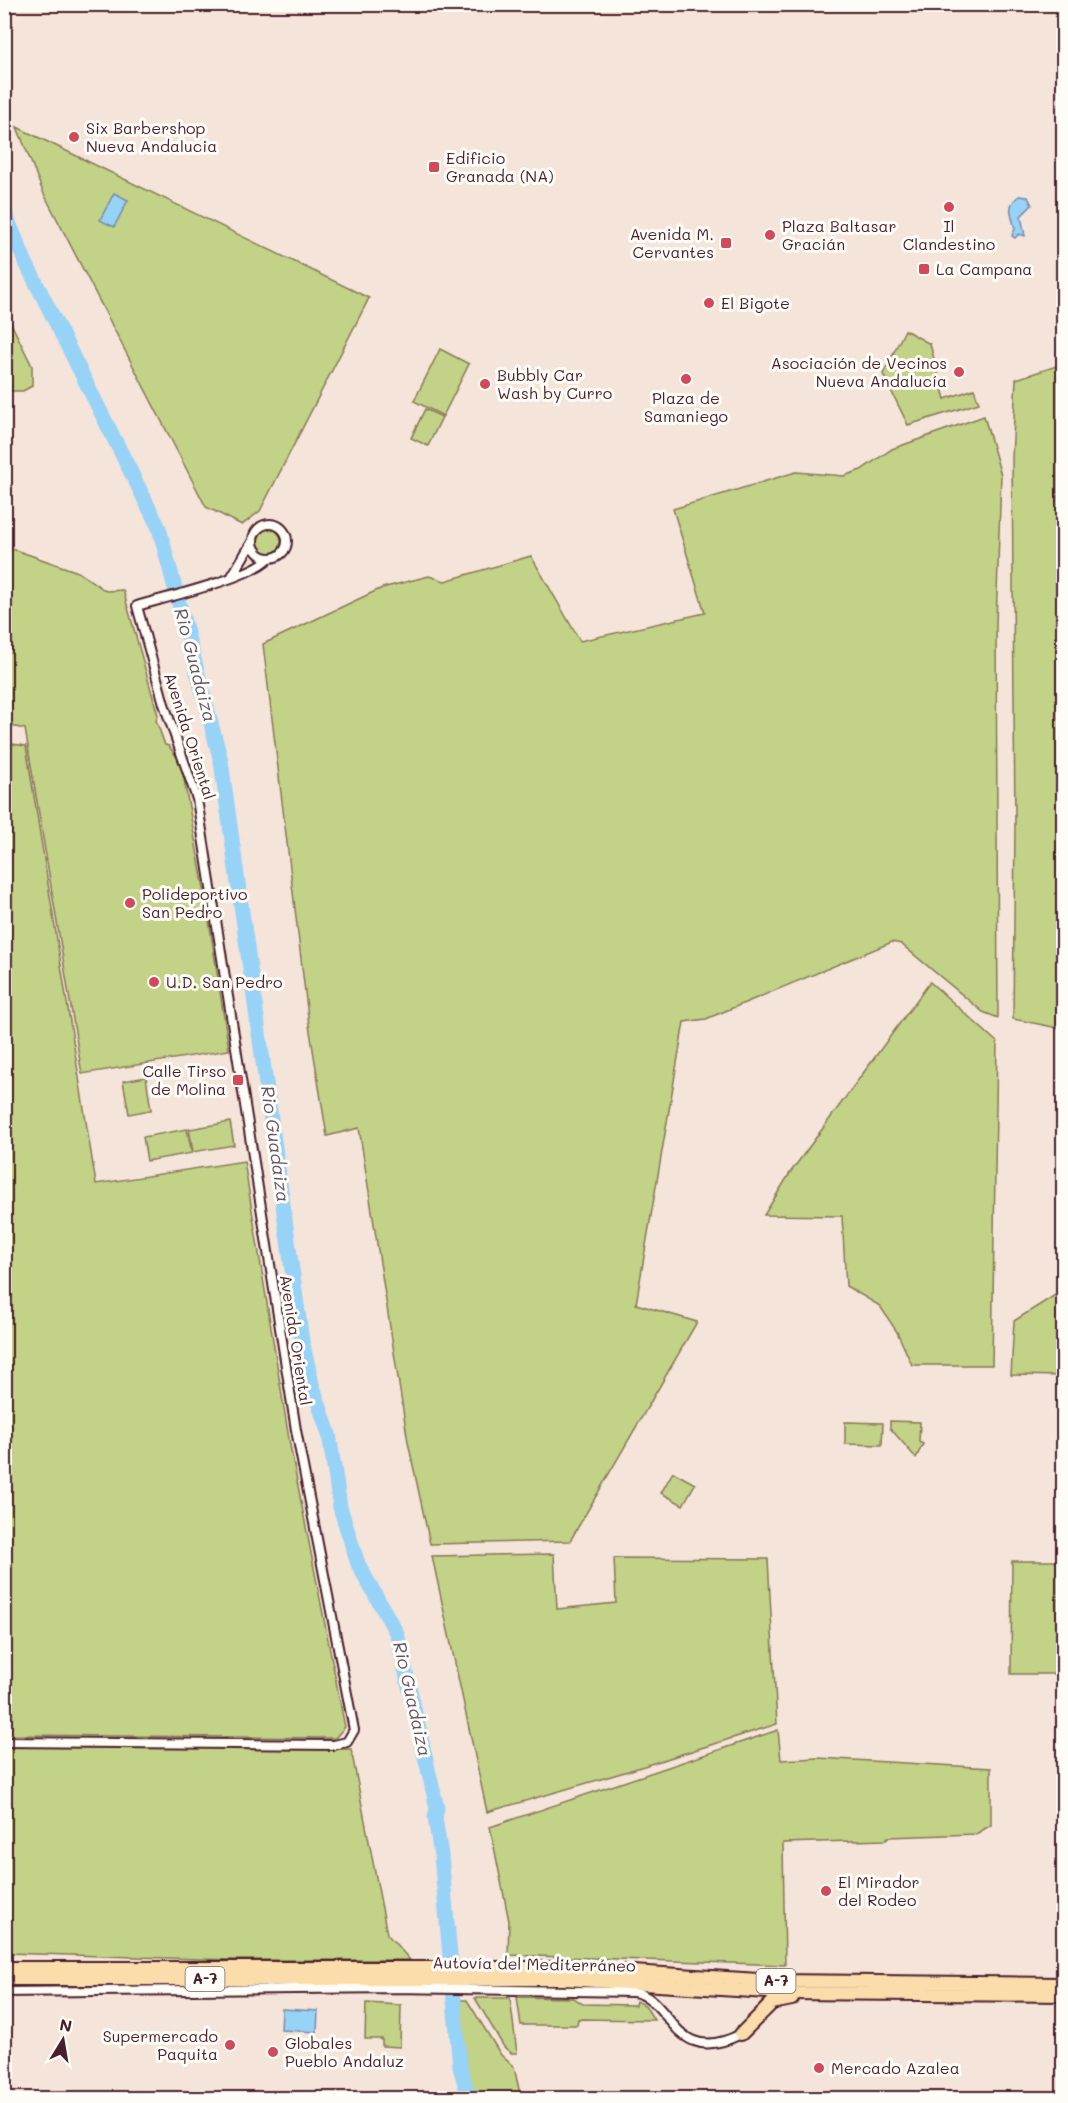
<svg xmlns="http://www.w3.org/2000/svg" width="1068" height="2103" font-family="Mali,sans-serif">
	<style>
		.green { fill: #c2d286; stroke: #867858; stroke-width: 1.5 }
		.water { fill: #97d2f7; stroke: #788aa5; stroke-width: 1.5 }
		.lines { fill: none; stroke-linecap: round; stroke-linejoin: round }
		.river { stroke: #97d2f7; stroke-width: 15 }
		.minor-casing { stroke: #4a1f2b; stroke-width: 12 }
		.highway-casing { stroke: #4a1f2b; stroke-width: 16 }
		.minor { stroke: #fdfcf7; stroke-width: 8 }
		.highway { stroke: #faddab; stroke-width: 12 }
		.poi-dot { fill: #d1495b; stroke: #fdfcf7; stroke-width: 2 }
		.labels { text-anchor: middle; stroke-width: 6; stroke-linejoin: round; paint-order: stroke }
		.shield { fill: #fdfcf7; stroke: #806168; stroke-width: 1.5 }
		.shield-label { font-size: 15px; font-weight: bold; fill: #4a1f2b }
		.poi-label { font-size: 16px; fill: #4a1f2b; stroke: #fdfcf7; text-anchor: start }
		.street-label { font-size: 16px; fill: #4a1f2b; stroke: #fdfcf7 }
		.water-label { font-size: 18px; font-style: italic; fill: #615568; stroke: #fdfcf7 }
	</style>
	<rect width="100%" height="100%" fill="#f5e4d9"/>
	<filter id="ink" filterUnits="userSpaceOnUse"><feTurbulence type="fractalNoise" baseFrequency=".0167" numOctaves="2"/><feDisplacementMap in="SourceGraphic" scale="12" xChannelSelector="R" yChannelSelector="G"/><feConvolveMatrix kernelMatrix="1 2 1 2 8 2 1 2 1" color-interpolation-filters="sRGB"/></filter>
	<g filter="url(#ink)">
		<g class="green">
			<polygon points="17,127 369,298 260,511 242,525 206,507 43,192"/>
			<polygon points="4,309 32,366 32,386 23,391 5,391"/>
			<polygon points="905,330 930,344 945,399 974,389 979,403 908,425 883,374"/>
			<polygon points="440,349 469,364 443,416 414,401"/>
			<polygon points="1063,364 1064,364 1063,1029 1013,1019 1015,827 1012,458 1016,379"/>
			<polygon points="425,409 442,417 428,446 411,438"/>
			<polygon points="984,416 1001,475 996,624 998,1018 983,1012 901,944 892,942 706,1019 684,1022 636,1304 697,1322 570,1541 430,1544 408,1442 359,1128 327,1136 309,1025 263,644 382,588 429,576 445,581 531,556 580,641 705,613 673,509 796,472 844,476 861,470 892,449"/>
			<circle cx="269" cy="541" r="12"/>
			<polygon points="4,546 78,572 106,591 123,590 158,715 156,720 165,745 169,746 181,763 205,894 229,1050 82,1074 25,729 5,725"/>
			<polygon points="5,743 26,746 96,1184 244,1161 290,1445 345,1727 335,1738 5,1735"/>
			<polygon points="930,982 997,1042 992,1365 912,1365 897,1332 880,1306 846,1286 842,1216 764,1215 790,1173"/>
			<polygon points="146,1077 151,1110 129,1114 123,1081"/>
			<polygon points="230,1122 234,1145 193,1152 189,1129"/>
			<polygon points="187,1129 192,1153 147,1161 143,1137"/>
			<polygon points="1063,1290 1063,1376 1011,1375 1014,1321"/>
			<polygon points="890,1421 920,1422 919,1442 923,1444 916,1458 890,1428"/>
			<polygon points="845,1422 883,1423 882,1445 845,1444"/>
			<polygon points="673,1472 695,1484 683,1505 661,1493"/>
			<polygon points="554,1554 557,1609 616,1603 614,1558 768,1559 777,1724 625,1772 487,1812 432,1556"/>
			<polygon points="1012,1561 1063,1561 1063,1674 1011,1674"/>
			<polygon points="778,1730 781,1760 818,1758 991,1768 991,1825 976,1834 888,1837 886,1840 783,1843 785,1965 508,1955 509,1921 490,1827"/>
			<polygon points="5,1747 351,1749 387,1934 410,1960 234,1960 5,1953"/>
			<polygon points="517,1997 574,1998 583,2004 635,2005 636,2001 645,2005 654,2020 578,2019 577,2025 521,2025"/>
			<polygon points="475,1998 510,1998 517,2053 511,2053 504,2047"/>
			<polygon points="458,2000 467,2000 501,2055 514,2067 521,2098 471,2098 463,2057"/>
			<polygon points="366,2003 401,2005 400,2047 382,2046 382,2039 365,2039"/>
		</g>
		<g class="water">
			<polygon points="114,193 128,200 114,227 100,220"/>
			<path d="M 1019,196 L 1028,197 L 1032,205 L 1021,216 L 1025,236 L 1019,234 L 1015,238 L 1012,236 L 1015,229 C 1012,215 1005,206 1019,196 Z"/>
			<polygon points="282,2009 318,2011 317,2032 281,2030"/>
		</g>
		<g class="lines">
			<polyline class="river" points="4,211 25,261 159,528 221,761 302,1341 312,1384 329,1434 340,1507 358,1564 397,1634 437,1808 435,1818 441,1855 460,2067 469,2098"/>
			<defs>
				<g id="minor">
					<circle cx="270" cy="541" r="17"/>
					<polyline points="232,576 252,542"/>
					<path d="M 4,1742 L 334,1745 L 347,1742 L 354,1730 L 296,1430 L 197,799 L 164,704 L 137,606 C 164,598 253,577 269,558"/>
					<path d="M 4,1992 L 397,1988 L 633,1992 C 673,1997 672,2069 741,2034"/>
				</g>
				<g id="highway">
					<polyline points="4,1968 569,1968 775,1981 1064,1984"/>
					<polyline points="4,1979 565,1979 782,1993 1064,1995"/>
					<polyline points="741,2034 772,2003 792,1999"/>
				</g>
			</defs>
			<use href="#minor" class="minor-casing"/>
			<use href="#highway" class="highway-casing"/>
			<use href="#minor" class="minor"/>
			<use href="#highway" class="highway"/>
		</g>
	</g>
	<g class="poi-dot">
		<circle cx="74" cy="137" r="6"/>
		<rect x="428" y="161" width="12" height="12" rx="3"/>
		<circle cx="949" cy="207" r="6"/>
		<circle cx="770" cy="235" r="6"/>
		<rect x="720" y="237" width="12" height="12" rx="3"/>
		<rect x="918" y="263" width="12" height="12" rx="3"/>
		<circle cx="709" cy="303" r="6"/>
		<circle cx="959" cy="372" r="6"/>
		<circle cx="686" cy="379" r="6"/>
		<circle cx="485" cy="384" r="6"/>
		<circle cx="130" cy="903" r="6"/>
		<circle cx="154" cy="982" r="6"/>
		<rect x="232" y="1074" width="12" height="12" rx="3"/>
		<circle cx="826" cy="1891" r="6"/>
		<circle cx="230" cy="2045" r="6"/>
		<circle cx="273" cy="2052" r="6"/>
		<circle cx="819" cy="2068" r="6"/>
	</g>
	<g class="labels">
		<g class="shield">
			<rect x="185.5" y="1967" width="39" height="24" rx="4.5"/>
			<rect x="756.5" y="1969" width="39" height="24" rx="4.5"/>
		</g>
		<g class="shield-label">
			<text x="205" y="1984">A-7</text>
			<text x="776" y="1986">A-7</text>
		</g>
		<g class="poi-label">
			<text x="86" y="134">Six Barbershop<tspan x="86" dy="18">Nueva Andalucia</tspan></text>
			<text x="446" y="164">Edificio<tspan x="446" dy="18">Granada (NA)</tspan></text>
			<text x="782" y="232">Plaza Baltasar<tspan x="782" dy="18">Gracián</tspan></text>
			<text x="949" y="232" text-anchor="middle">Il<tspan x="949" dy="18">Clandestino</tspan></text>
			<text x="714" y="240" text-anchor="end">Avenida M.<tspan x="714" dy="18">Cervantes</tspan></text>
			<text x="936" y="275">La Campana</text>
			<text x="721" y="309">El Bigote</text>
			<text x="947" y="369" text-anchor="end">Asociación de Vecinos<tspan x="947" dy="18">Nueva Andalucía</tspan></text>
			<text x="497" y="381">Bubbly Car<tspan x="497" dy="18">Wash by Curro</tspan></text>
			<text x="686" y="404" text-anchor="middle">Plaza de<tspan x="686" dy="18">Samaniego</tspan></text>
			<text x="142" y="900">Polideportivo<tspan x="142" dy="18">San Pedro</tspan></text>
			<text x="166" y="988">U.D. San Pedro</text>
			<text x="226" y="1077" text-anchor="end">Calle Tirso<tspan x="226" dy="18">de Molina</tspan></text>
			<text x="838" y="1888">El Mirador<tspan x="838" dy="18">del Rodeo</tspan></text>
			<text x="218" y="2042" text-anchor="end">Supermercado<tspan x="218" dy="18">Paquita</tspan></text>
			<text x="285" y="2049">Globales<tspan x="285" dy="18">Pueblo Andaluz</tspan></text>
			<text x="831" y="2074">Mercado Azalea</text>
		</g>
		<g class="street-label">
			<text transform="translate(190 736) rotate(72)" y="6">Avenida Oriental</text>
			<text transform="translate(296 1340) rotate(81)" y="6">Avenida Oriental</text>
			<text transform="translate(534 1964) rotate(1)" y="6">Autovía del Mediterráneo</text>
		</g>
		<g class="water-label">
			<text transform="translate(195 665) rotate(75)" y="6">Rio Guadaiza</text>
			<text transform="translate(275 1144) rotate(82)" y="6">Rio Guadaiza</text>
			<text transform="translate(412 1699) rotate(77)" y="6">Rio Guadaiza</text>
		</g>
	</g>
	<rect width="1068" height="2103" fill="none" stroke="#fdfcf7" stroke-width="24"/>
	<rect x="12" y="12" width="1044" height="2079" fill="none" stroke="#4a1f2b" stroke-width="2" filter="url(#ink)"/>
	<g transform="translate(63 2040) rotate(11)" stroke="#fdfcf7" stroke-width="4.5" paint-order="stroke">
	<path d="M0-4.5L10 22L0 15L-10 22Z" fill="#4a1f2b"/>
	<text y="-9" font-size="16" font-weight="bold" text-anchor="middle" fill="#4a1f2b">N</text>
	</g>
</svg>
